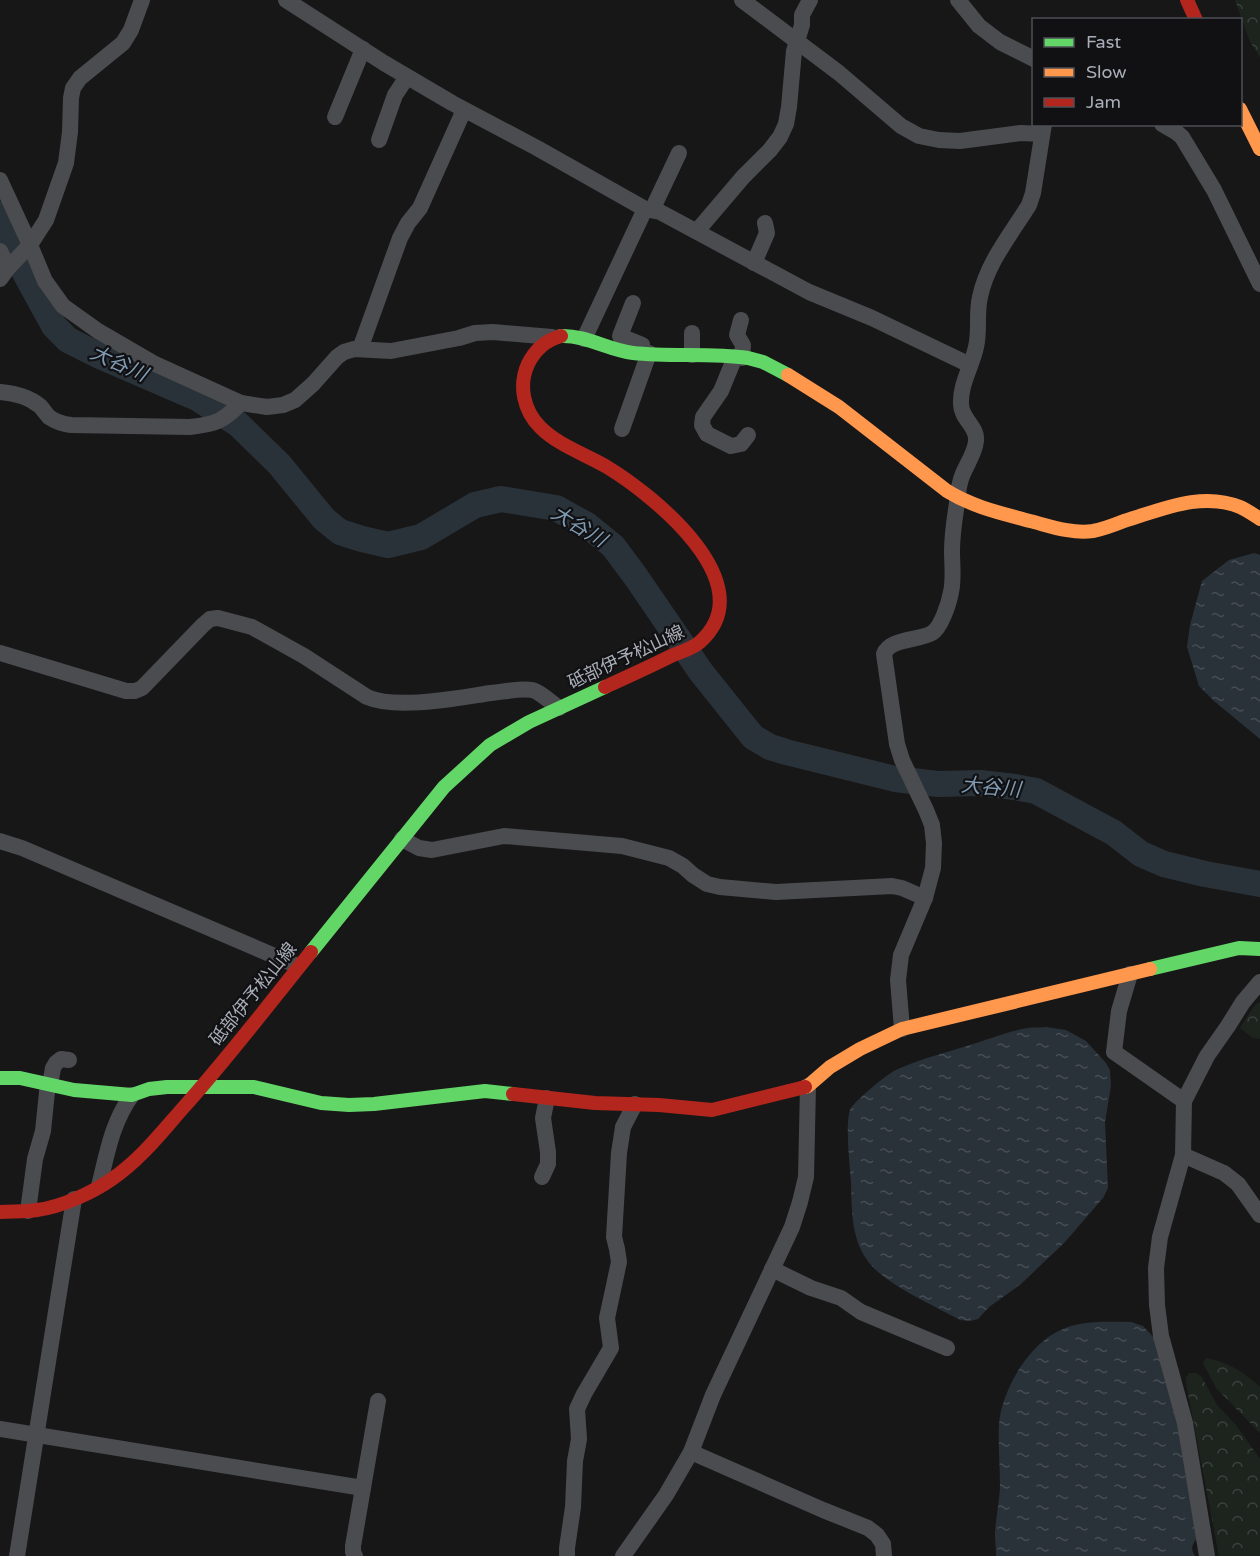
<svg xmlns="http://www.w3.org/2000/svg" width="1260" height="1556" font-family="'Varela Round','Noto Sans JP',sans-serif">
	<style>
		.forest { fill: url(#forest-crowns) }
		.water { fill: url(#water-ripples) }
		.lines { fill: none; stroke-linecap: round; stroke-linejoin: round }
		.river { stroke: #2a3239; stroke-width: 26 }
		.street { stroke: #4b4c50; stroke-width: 16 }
		.fast { stroke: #63d668; stroke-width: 14 }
		.slow { stroke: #ff974d; stroke-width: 14 }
		.jam { stroke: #b3261e; stroke-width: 14 }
		.labels { text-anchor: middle; stroke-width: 4.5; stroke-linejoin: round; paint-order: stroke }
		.street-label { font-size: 18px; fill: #a8adb8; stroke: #111113 }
		.water-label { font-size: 20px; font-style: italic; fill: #7f9bb3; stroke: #111113 }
	</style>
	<defs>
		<pattern id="forest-crowns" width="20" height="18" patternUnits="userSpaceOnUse" patternTransform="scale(1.5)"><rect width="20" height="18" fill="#1d241e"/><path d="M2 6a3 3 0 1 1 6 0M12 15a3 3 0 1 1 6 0" fill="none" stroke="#3b413d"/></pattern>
		<pattern id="water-ripples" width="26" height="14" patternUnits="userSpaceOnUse" patternTransform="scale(1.5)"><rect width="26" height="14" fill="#2a3239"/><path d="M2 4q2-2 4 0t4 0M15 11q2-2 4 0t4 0" fill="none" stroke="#464d54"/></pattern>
	</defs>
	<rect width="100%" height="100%" fill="#171717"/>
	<g class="forest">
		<polygon points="1235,0 1260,0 1260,57 1250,42"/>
		<polygon points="1260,1002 1260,1039 1253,1038 1240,1028 1255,1005"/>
		<path d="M 1206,1358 C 1230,1363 1242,1371 1260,1387 L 1260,1433 L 1216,1388 L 1203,1363 Z"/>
		<polygon points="1189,1373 1196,1373 1201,1376 1217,1405 1236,1425 1260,1459 1260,1556 1219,1556 1186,1383 1186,1378"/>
	</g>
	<g class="water">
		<polygon points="1254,553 1260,555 1260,739 1214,701 1199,686 1187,647 1190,625 1202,581 1229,560"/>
		<path d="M 1046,1027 L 1066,1030 L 1086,1041 L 1106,1063 L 1110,1070 L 1111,1086 L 1105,1122 L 1108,1188 L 1103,1198 L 1065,1242 L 1021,1284 L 989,1307 L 978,1319 L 970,1321 L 960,1320 C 935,1306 889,1286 871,1265 C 851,1242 852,1212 851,1183 C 850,1166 845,1125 850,1110 C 854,1101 888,1073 898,1069 C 920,1059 944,1053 967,1046 C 987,1040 1008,1031 1028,1028 C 1034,1027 1041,1028 1046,1027 Z"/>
		<path d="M 1131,1322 L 1143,1326 L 1155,1339 L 1179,1430 L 1197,1538 C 1192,1545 1190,1548 1195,1556 L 996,1556 C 996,1548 995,1541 995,1533 C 996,1518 999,1503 1000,1488 C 1000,1466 998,1445 999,1424 C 1002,1389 1030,1342 1063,1329 C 1084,1320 1108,1322 1131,1322 Z"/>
	</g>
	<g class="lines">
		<polyline class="river" points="0,214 9,231 25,273 54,326 68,340 100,356 197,398 238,424 279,464 324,519 340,532 362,539 388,545 421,537 475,505 501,499 556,508 587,525 613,546 636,577 701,672 753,737 770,747 786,752 895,779 938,784 980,783 1015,787 1036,791 1114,833 1141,854 1164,864 1205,874 1260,884"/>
		<g class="street">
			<polyline points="286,0 384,63 452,103 537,148 645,209 660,212 809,292 872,318 970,365"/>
			<polyline points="742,0 839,73 901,126 919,136 939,140 960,141 1021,133 1042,134"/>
			<polyline points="958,0 979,26 1000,42 1034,59"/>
			<polyline points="335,117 363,49"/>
			<polyline points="1162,124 1176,132 1182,137 1214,190 1260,284"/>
			<polyline points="379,140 395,95 407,77"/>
			<polyline points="0,180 30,245 45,281 63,306 98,331 153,363 241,403 267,407 283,405 295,400 313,384 337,357 344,352 354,349 391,351 459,338 475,333 493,332 552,337"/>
			<polyline points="652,210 679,153"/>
			<polyline points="697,231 743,177 770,150 780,137 786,124 789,107 794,51 802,25 802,15 810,0"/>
			<polyline points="0,251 8,268"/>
			<polyline points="754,263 767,233 765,223"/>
			<polyline points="0,279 8,268 30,245 46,220 66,163 70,132 71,98 73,88 80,78 123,43 131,30 142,0"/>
			<polyline points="633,303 620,336 642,345 641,353"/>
			<polyline points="741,320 737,335 743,345 742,358"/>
			<polyline points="584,339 645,209"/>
			<polyline points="360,349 400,238 408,223 420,208 464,110"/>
			<polyline points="692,355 692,333"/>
			<polyline points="735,357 721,391 703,417 702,425 707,434 731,446 741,444 748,435"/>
			<path d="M 0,392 C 14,393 29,397 40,406 C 43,409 46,414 49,417 C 56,422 63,424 71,425 L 190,427 C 216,424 222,422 241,403"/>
			<polyline points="622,429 649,353"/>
			<path d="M 0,653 L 126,691 L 135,691 L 142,688 L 203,625 L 210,619 L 218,618 L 252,627 L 304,656 L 367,697 C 397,710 457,698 491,693 C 502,692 521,688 532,690 C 539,691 553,704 559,708"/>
			<polyline points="402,839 419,848 432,850 504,836 622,846 669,858 683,866 693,875 707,884 720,887 776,892 892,886 902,888 925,898"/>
			<polyline points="0,841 22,848 298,966"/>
			<polyline points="1130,974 1119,1011 1114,1052 1184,1101"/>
			<path d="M 902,1029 L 898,980 L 901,955 L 925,898 L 933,868 L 934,843 L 932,825 L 926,810 L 902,760 L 897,744 L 884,654 C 890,638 919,641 932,633 C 941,628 949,603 951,592 C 954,579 952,565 952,551 C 952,533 955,515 958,497 C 958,491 959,485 961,479 C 965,466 975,454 976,441 C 978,427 961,419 961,404 C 960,384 972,366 976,347 C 980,331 976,313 980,297 C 987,263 1011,234 1029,205 L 1033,193 L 1044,124"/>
			<polyline points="1183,1155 1224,1173 1238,1184 1260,1215"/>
			<polyline points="542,1177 548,1164 548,1152 543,1118 547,1098"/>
			<path d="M 99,1186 C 107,1154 112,1122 132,1095"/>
			<polyline points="28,1211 35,1159 43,1131 47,1092 50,1085 53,1068 56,1063 61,1059 69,1060"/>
			<polyline points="772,1269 811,1288 841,1298 861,1312 947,1348"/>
			<polyline points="0,1429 363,1488"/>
			<polyline points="691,1452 823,1510 868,1528 877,1535 883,1544 884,1556"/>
			<polyline points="17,1556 74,1199"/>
			<polyline points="355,1556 353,1552 353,1546 378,1401"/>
			<polyline points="567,1556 567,1548 573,1507 575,1461 579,1439 577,1409 584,1394 611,1348 607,1318 619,1262 617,1249 614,1237 619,1153 623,1127 635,1104"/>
			<polyline points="623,1556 666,1495 691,1452 713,1395 792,1227 800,1202 806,1177 808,1086"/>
			<polyline points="1207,1556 1185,1423 1161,1336 1157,1305 1156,1268 1160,1237 1183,1155 1184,1101 1207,1056 1228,1026 1243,1002 1260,982"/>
		</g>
		<g class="fast">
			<path d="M 561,336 C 586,335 608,350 633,353 C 671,357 710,353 748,358 L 763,362 L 788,375"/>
			<polyline points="311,952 444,787 490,745 529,722 605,687"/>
			<polyline points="1150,969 1239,948 1260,949"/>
			<polyline points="0,1078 20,1078 74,1090 132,1095 149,1089 167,1087 254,1087 321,1103 349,1105 374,1104 485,1091 513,1094"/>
		</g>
		<g class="slow">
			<polyline points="1240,109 1260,149"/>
			<path d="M 788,375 L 839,407 L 947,491 C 973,507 1001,513 1030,521 C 1050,526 1071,534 1093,531 C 1104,529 1114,525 1124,521 C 1161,510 1201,491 1240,507 C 1247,510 1254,515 1260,519"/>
			<polyline points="805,1087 808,1086 830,1067 860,1049 902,1029 1150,969"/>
		</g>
		<g class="jam">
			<polyline points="1187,0 1196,20"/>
			<path d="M 561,336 C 546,340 535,350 528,364 C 518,386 524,411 540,427 C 559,446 585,454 607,467 C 653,495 765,584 700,642 C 692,649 680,652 671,656 C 649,667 627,677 605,687"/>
			<polyline points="513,1094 595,1103 659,1105 712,1110 805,1087"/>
			<path d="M 0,1212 C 12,1211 25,1212 37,1210 C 61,1207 92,1193 112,1179 C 140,1160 161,1133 183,1108 C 228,1058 269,1004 311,952"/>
		</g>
	</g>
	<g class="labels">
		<g class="street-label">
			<text transform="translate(626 657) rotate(-25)" y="6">砥部伊予松山線</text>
			<text transform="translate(253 994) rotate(-51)" y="6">砥部伊予松山線</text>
		</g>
		<g class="water-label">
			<text transform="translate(119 363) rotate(24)" y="7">大谷川</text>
			<text transform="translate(579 526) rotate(31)" y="7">大谷川</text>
			<text transform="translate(991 787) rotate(5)" y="7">大谷川</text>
		</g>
	</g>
	<rect x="1032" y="18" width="210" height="108" fill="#111113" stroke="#4d4f55" stroke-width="1.5"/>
	<rect x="1044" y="38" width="30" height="9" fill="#63d668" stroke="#4d4f55" stroke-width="1.5"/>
	<text x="1086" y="48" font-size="18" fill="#a8adb8">Fast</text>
	<rect x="1044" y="68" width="30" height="9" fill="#ff974d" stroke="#4d4f55" stroke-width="1.5"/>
	<text x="1086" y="78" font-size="18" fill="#a8adb8">Slow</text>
	<rect x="1044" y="98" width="30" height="9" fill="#b3261e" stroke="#4d4f55" stroke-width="1.5"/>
	<text x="1086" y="108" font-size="18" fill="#a8adb8">Jam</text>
</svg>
